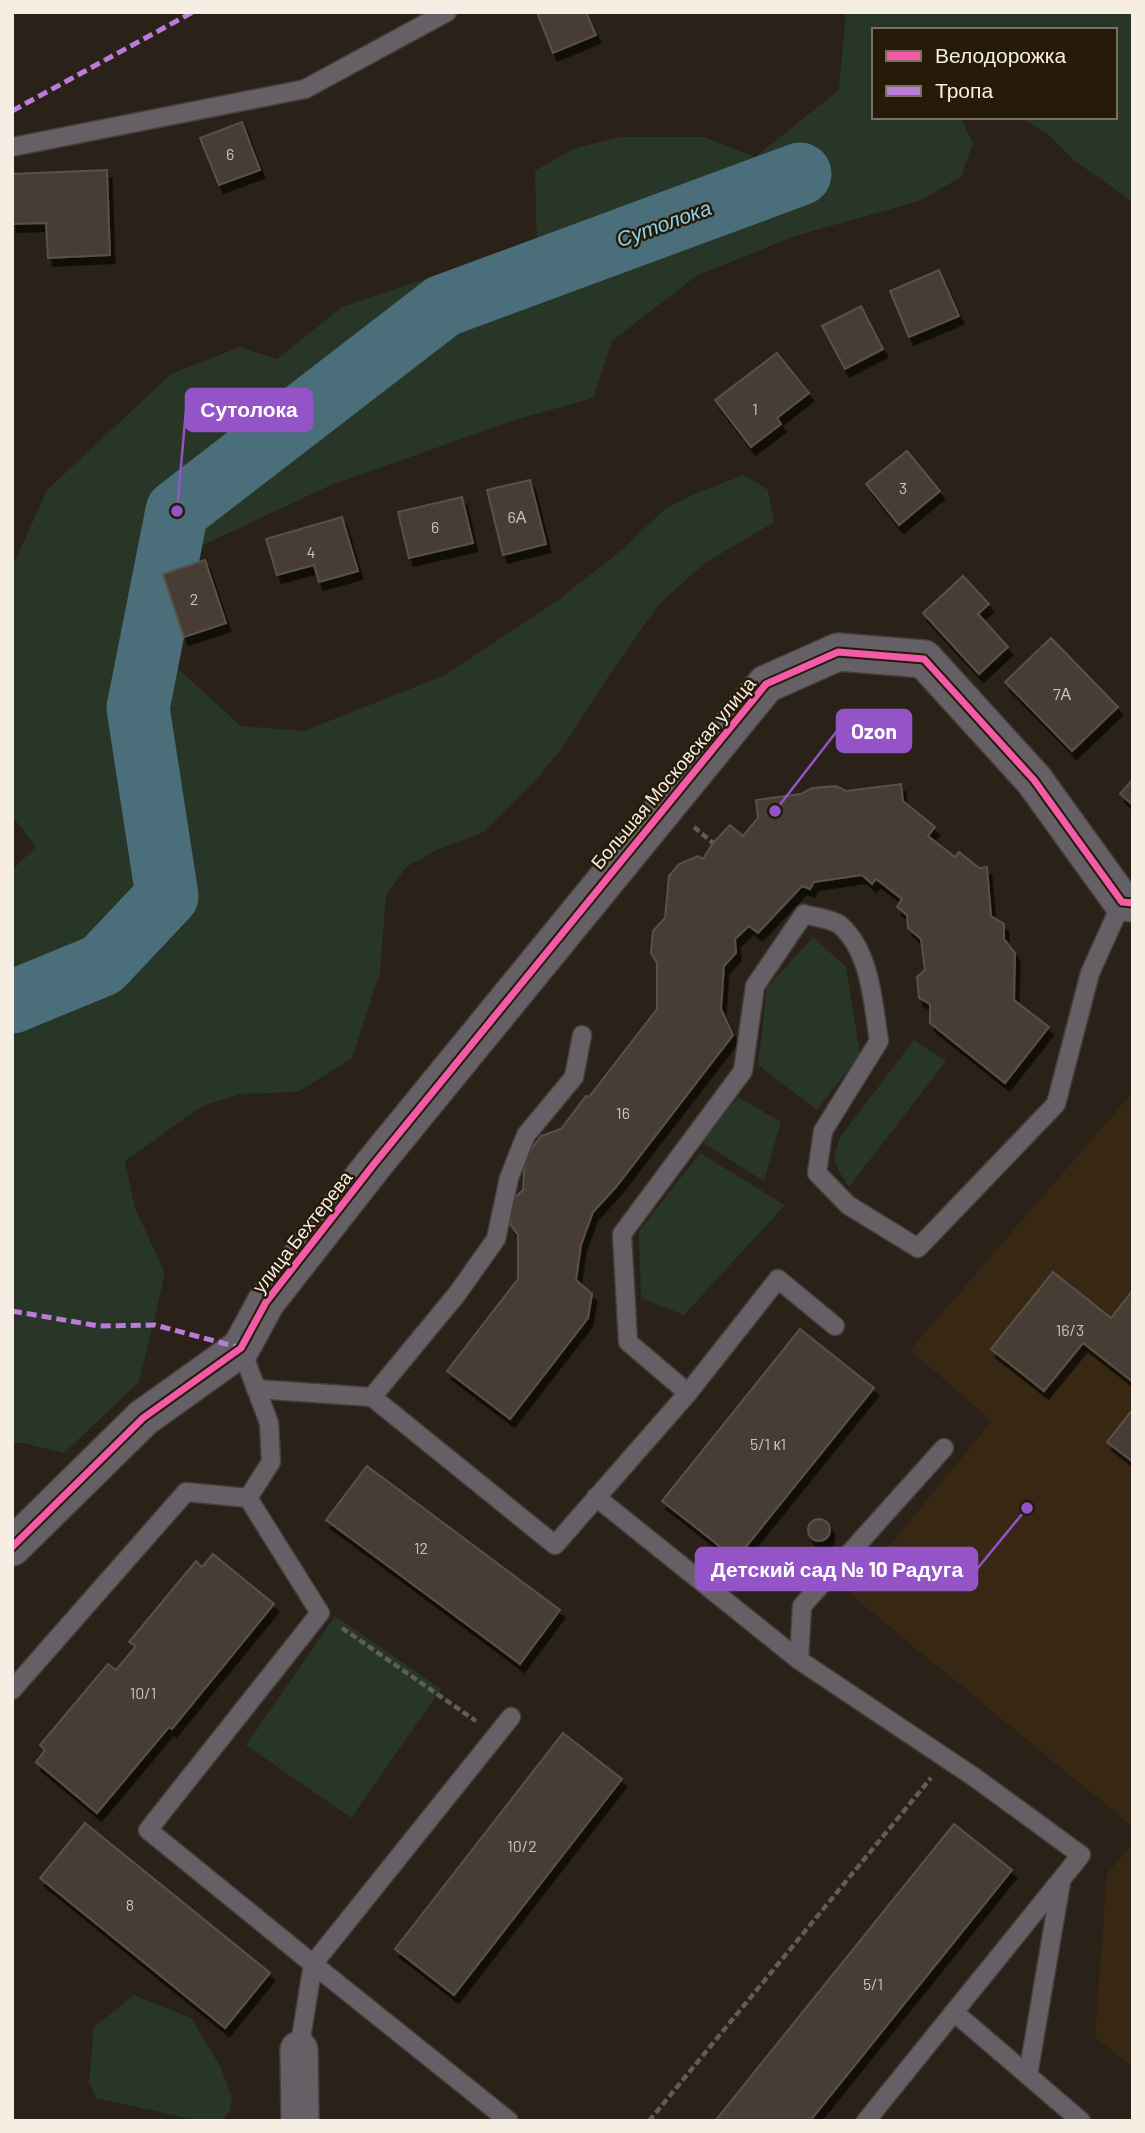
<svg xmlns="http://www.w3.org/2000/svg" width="1145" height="2133" font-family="Barlow,sans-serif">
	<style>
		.built { fill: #382813 }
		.green { fill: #273626 }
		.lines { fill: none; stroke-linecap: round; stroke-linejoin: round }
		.river { stroke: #4b6e7b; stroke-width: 63 }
		.building { fill: #473e35; stroke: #585149; stroke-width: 2; filter: url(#shadow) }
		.lane-casing { stroke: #453f37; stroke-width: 21 }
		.street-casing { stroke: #453f37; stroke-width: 40 }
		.path { stroke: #605b5c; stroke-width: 4.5; stroke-dasharray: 7 3.5; stroke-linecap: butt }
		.lane { stroke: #656066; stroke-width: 18 }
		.street { stroke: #656066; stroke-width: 37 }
		.quiet { stroke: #bd7bd9; stroke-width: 5; stroke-dasharray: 10 5; stroke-linecap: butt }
		.cycleway-casing { stroke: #261a09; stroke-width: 11 }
		.cycleway { stroke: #f35aa7; stroke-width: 7 }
		.labels { text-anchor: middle; stroke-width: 5; stroke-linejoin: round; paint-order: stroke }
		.number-label { font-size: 16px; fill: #cbc2b8 }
		.street-label { font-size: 19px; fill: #f7eee3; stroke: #261a09 }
		.water-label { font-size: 21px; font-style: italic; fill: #8bd3ec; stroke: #261a09 }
		.leader { fill: none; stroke: #9453c6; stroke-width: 2.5 }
		.callout-dot { fill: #9453c6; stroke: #261a09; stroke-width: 2.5 }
		.callout { fill: #9453c6; stroke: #9453c6; stroke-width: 2.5 }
		.callout-label { font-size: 21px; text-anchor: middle; font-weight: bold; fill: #fff }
	</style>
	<defs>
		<filter id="shadow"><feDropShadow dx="4.5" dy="8" stdDeviation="0" flood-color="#0009"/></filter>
	</defs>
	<rect width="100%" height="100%" fill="#2a2219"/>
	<g class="built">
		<polygon points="1133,1092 1133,1827 850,1594 992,1421 910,1350"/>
		<polygon points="1133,1843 1133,2067 1095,2037 1107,1874"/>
	</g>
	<g class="green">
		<polygon points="846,12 1133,12 1133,202 1075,161 1047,133 1018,117 1115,117 1115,30 874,30 874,117 960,117 973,143 961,177 919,201 795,236 696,276 612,341 593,398 518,419 331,485 152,569 166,658 241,726 304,731 445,675 558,600 624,548 665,509 696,493 744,475 768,490 774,522 705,563 659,604 610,674 564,745 536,780 484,832 437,850 406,867 386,896 380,972 352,1058 298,1092 240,1094 202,1106 125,1161 135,1208 165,1273 139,1382 64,1453 23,1443 12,1443 12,870 36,847 12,816 12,568 47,490 171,374 240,347 277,359 342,307 484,259 537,249 535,171 573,149 620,137 704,137 755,157 839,90"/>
		<polygon points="813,937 846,967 860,1054 817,1110 758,1065 767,987"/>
		<path d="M 914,1040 L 946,1061 L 849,1187 C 836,1166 829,1159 842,1135 Z"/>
		<polygon points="738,1097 781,1122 764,1181 702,1142"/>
		<polygon points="700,1153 785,1205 684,1315 641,1298 639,1231"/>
		<polygon points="335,1616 441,1689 351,1818 246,1745"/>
		<polygon points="134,1995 191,2018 220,2066 232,2098 229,2112 222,2121 200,2121 96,2098 89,2082 94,2027"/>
	</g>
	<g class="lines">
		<polyline class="river" points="12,1002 102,965 167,896 138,708 177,511 443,306 800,174"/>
	</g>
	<g class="building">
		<polygon points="537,12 586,12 596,35 553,53"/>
		<polygon points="242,122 260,170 219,185 200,138"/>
		<polygon points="107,170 110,255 48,258 46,223 12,224 12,174"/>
		<polygon points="939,270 959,316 909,337 890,291"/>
		<polygon points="861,306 883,349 845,369 822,326"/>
		<polygon points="777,353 809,393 777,418 781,424 751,447 715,400"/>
		<polygon points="907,451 940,491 899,525 866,484"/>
		<polygon points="530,480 546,544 503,555 487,490"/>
		<polygon points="462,497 473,543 409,558 398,512"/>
		<polygon points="342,517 358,571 319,582 314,565 277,575 266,539"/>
		<polygon points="205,560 226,623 184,637 163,574"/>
		<polygon points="963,576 989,604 978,614 1008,647 979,674 923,613"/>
		<polygon points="1051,638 1118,707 1072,751 1005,682"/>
		<polygon points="1133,779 1133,805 1120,794"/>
		<polygon points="901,784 903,801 935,827 928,836 955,857 959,852 979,868 987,867 991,916 1004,924 1004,939 1015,953 1014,1000 1049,1027 1005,1083 930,1023 930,1004 919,998 917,977 925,970 921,939 908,928 907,915 897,907 902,899 876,879 872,884 862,875 814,882 810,889 802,886 758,933 749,926 735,939 736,953 724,966 721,1009 733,1035 616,1187 593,1212 581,1245 576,1280 592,1294 588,1318 510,1419 447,1371 518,1279 518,1235 510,1224 511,1201 523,1190 525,1158 541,1136 561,1129 586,1096 589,1097 657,1009 657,963 651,953 653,931 665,918 669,876 679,864 698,856 703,859 713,843 730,825 743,836 758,818 756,800 801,794 812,788 836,786 846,791"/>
		<polygon points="1053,1272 1111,1318 1133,1290 1133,1382 1083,1343 1044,1391 991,1349"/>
		<polygon points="800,1329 874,1388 736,1559 662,1501"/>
		<polygon points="1133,1409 1133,1462 1107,1442"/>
		<polygon points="367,1466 560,1610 520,1664 326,1520"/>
		<circle cx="819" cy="1530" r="11"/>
		<polygon points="213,1554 274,1604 172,1729 169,1727 97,1813 36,1762 45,1750 40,1745 108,1664 116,1670 136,1646 129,1642 196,1561 202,1567"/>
		<polygon points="563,1733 622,1779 454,1995 395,1949"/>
		<polygon points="85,1823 270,1973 225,2028 40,1878"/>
		<polygon points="954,1824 1012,1870 954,1942 810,2121 715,2121"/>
	</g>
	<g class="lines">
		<defs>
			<g id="lane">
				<polyline points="12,147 305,89 447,12"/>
				<polyline points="582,1035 574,1077 526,1135 509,1178 496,1239 457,1294 372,1397 555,1545 688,1393 778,1279 835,1326"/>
				<polyline points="241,1348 269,1423 271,1462 248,1498"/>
				<polyline points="256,1389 372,1397"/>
				<path d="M 688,1393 L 628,1342 L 622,1234 L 743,1071 L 755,986 L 804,914 C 814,917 832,919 840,925 C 871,952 873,1004 879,1041 L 823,1131 L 817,1173 L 848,1205 L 918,1248 L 1056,1104 L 1090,973 L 1122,902"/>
				<polyline points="596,1497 799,1660"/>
				<polyline points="248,1498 320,1613 148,1830 313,1964 511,1717"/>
				<polyline points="12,1690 186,1492 248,1498"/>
				<polyline points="954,2012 1081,2121"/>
				<polyline points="299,2050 313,1964 509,2121"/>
				<polyline points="1028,2075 1061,1882"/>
				<polyline points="866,2121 1081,1855 974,1777 799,1660 802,1606 944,1448"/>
			</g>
			<g id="street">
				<polyline points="12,1547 143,1418 241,1348 266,1302 374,1164 766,684 838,652 924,659 1034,780 1122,902 1133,903"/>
				<polyline points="299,2050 300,2121"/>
			</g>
		</defs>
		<use href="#lane" class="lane-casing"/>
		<use href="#street" class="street-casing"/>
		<g class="path">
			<polyline points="694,827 713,843"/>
			<polyline points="342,1628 476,1721"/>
			<polyline points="649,2121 931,1778"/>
		</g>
		<use href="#lane" class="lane"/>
		<use href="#street" class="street"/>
		<g class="quiet">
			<polyline points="12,111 193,12"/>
			<polyline points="12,1311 99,1326 155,1325 241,1348"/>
		</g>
		<defs>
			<polyline id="cycleway" points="12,1547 143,1418 241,1348 266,1302 374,1164 766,684 838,652 924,659 1034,780 1122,902 1133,903"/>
		</defs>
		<use href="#cycleway" class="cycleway-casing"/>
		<use href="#cycleway" class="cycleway"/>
	</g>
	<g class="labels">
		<g class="number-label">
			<text x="230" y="160">6</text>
			<text x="755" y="415">1</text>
			<text x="903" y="494">3</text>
			<text x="517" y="523">6А</text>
			<text x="435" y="533">6</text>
			<text x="311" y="558">4</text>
			<text x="194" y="605">2</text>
			<text x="1062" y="700">7А</text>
			<text x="623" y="1119">16</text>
			<text x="1070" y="1336">16/3</text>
			<text x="768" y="1450">5/1 к1</text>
			<text x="421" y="1554">12</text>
			<text x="143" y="1699">10/1</text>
			<text x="522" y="1852">10/2</text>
			<text x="130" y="1911">8</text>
			<text x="873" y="1990">5/1</text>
		</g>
		<g class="street-label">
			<text transform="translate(673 773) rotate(-50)" y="7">Большая Московская улица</text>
			<text transform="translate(302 1232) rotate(-52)" y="7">улица Бехтерева</text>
		</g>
		<g class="water-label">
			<text transform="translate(664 224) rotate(-20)" y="7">Сутолока</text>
		</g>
	</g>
	<path class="leader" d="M177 511L186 410M775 811L837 731M1027 1508L977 1569"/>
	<g class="callout-dot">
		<circle cx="177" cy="511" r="7"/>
		<circle cx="775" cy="811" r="7"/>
		<circle cx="1027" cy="1508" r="7"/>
	</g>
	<g class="callout">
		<rect x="186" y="389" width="126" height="42" rx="7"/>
		<rect x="837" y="710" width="74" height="42" rx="7"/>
		<rect x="696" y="1548" width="281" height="42" rx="7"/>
	</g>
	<g class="callout-label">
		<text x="249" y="417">Сутолока</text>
		<text x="874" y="739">Ozon</text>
		<text x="837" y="1577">Детский сад № 10 Радуга</text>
	</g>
	<rect width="1145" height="2133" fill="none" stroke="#f7eee3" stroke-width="28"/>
	<rect x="872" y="28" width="245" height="91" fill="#261a09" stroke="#7a6f60" stroke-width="2"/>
	<rect x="886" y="51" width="35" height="10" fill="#f35aa7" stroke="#7a6f60" stroke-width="2"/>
	<text x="935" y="63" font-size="21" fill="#f7eee3">Велодорожка</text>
	<rect x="886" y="86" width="35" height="10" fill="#bd7bd9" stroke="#7a6f60" stroke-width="2"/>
	<text x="935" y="98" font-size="21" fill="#f7eee3">Тропа</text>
</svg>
